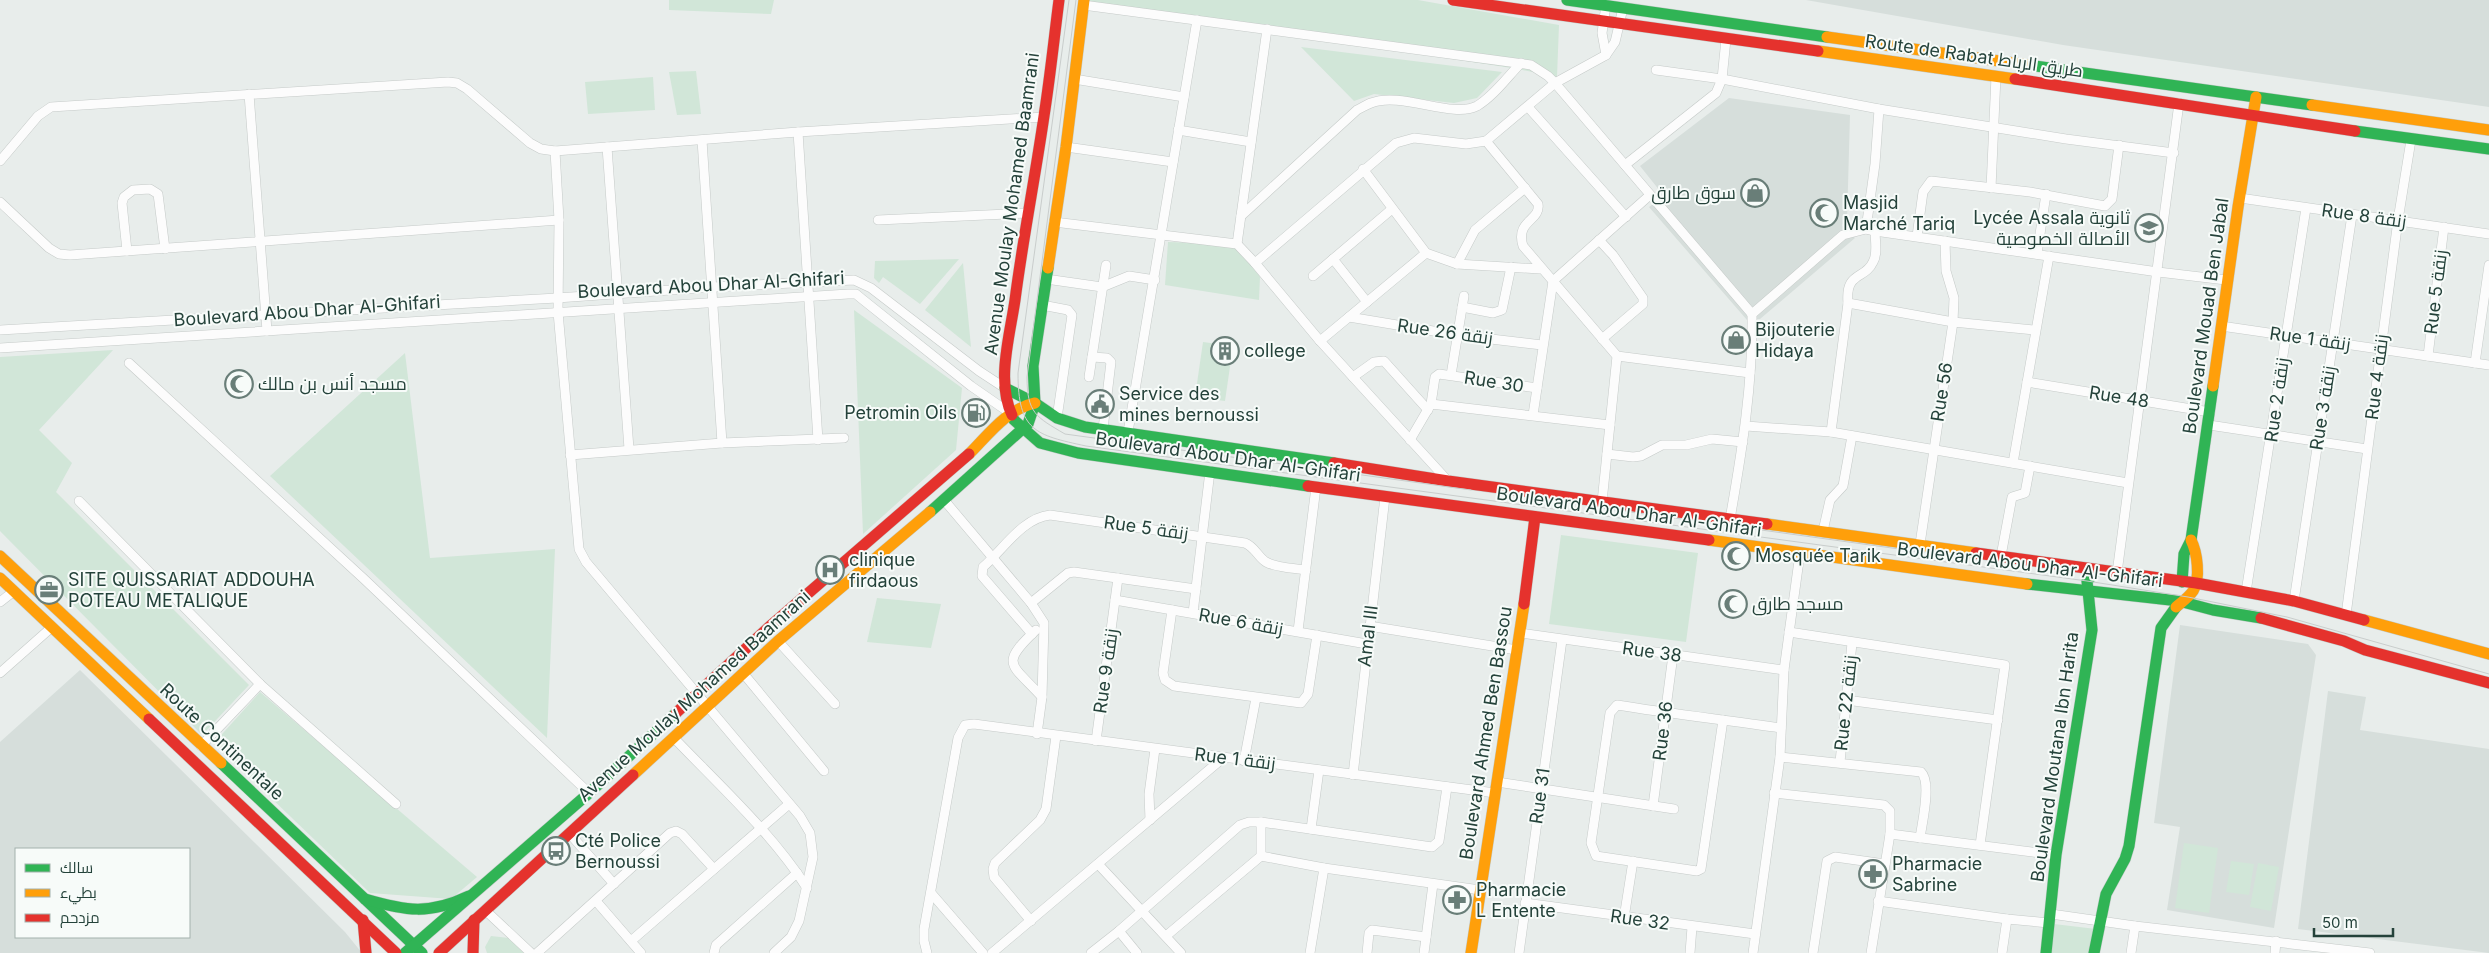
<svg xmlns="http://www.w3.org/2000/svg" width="2489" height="953" font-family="Inter,Cairo,sans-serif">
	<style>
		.built { fill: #d6dedb; fill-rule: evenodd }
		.green { fill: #d1e6d8 }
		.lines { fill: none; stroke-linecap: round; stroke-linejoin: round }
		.street-casing { stroke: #c5cac8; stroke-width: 10 }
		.fast-casing { stroke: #c3cbc8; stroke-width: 12 }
		.slow-casing { stroke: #c3cbc8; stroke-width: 12 }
		.jam-casing { stroke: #c3cbc8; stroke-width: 12 }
		.street { stroke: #fcfcfc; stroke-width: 9 }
		.fast { stroke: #30b455; stroke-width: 11 }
		.slow { stroke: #ff9f0a; stroke-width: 11 }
		.jam { stroke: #e5322d; stroke-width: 11 }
		.tram { stroke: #c9cdcc; stroke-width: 1 }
		.labels { text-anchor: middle; stroke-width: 4; stroke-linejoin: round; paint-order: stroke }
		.street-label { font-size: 18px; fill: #24423a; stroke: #f7fbf9 }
		.poi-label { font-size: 18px; fill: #24423a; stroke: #f7fbf9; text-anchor: start }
	</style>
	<rect width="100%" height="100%" fill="#e8edeb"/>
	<g class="built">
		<polygon points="1806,0 2489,0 2489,107 2063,45"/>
		<polygon points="1729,98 1850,115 1847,221 1842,225 1855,238 1760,319 1747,320 1649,207 1664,196 1640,166"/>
		<polygon points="2180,625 2308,644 2316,655 2274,928 2167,910 2180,827 2154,823"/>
		<path d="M 80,670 L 345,932 L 362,953 L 0,953 L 0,742 ZM 16,849 L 189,849 L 189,937 L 16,937 Z"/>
		<polygon points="2328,691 2366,697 2360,730 2489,749 2489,953 2298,929"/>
	</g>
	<g class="green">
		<polygon points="669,0 774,0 771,14 669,10"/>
		<polygon points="1084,0 1418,0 1559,25 1557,77 1518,69 1084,3"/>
		<polygon points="1301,47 1502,72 1477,98 1454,103 1374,94 1354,101"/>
		<polygon points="696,71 701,114 677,115 669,72"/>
		<polygon points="653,77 655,110 588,114 585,82"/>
		<polygon points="1168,242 1237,244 1260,277 1259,300 1165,285"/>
		<polygon points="959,259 920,304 883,277 879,283 874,278 875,261"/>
		<polygon points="963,263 971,347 925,310"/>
		<polygon points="854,310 962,388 956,450 863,534"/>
		<polygon points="1203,342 1233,346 1225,401 1195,397"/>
		<polygon points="113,350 39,430 72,463 56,492 249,685 202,735 0,531 0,357"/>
		<polygon points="405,353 430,558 555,549 547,738 270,476"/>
		<polygon points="1561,535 1698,553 1686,642 1549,624"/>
		<polygon points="877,598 941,604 931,648 867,642"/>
		<polygon points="260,692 477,877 451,899 370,893 214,743"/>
		<polygon points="2184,843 2218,848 2209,913 2175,908"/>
		<polygon points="2231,861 2254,864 2249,895 2226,892"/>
		<polygon points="2258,863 2279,867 2271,911 2250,907"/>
		<polygon points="2054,924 2096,929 2092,953 2050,953"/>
		<polygon points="491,936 509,938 524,953 487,953 485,947"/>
	</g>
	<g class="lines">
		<defs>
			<g id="street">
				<polyline points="1083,5 1531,65 1548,76 1555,83 1752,314"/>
				<polyline points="1606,5 1602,33 1606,55"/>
				<polyline points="1656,70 1722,79 1879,109 2066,139 2174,153"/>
				<polyline points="1074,79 1184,97"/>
				<polyline points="249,94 267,331"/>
				<polyline points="1528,107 1626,217"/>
				<polyline points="1178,130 1251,142"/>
				<polyline points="798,132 818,440"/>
				<polyline points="702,140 722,443"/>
				<path d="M 1486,141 L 1538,204 C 1541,221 1515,220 1523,246 L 1617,356 L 1602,502"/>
				<polyline points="607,147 629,449"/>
				<polyline points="1066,147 1173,162"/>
				<polyline points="555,151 559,220 558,312 579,549 586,562 800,816 810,833 813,857 799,921 791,937 774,953"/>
				<polyline points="0,161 38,116 51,107 448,82 457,83 467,89 530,143 541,149 555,151 798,132 1044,117"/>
				<polyline points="1625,165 1716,93 1722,79 1726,39"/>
				<polyline points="1363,169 1426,253"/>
				<polyline points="1991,188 1996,76"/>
				<polyline points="2240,198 2489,234"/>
				<polyline points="0,202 49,248 59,254 70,255 559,220"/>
				<path d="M 1241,216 L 1357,110 C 1361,108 1366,105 1371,103 C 1401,91 1452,119 1477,106 C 1494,96 1508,76 1521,63"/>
				<polyline points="878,220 1027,213"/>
				<polyline points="1054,222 1237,244 1255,263"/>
				<polyline points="1866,229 1875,164 1879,109"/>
				<polyline points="1917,236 1923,192 1931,181 2030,192 2105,206 2112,199 2119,145"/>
				<polyline points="1599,240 1613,255 1643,298 1643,304 1602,339"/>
				<polyline points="1237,244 1267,29"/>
				<polyline points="127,251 122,203 124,197 133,190 150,189 158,194 165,249"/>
				<polyline points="2037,254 2046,194"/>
				<polyline points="1333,259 1367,302"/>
				<polyline points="1457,264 1475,230 1525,188"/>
				<polyline points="1313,276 1392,209"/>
				<polyline points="1046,279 1102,287 1129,276 1155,280"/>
				<polyline points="1848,303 1953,322 2035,330"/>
				<polyline points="1042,305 1068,310 1072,315 1057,418"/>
				<polyline points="1462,307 1493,313 1502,310 1511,267"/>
				<polyline points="1349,317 1457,335 1542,345"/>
				<polyline points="2221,326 2489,365"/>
				<polyline points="0,330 557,298 713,287 854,280 871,288 979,371 1005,388"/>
				<polyline points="1320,341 1426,253 1457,264 1540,269"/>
				<polyline points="0,348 848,294 856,294 862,299 971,386 1010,413"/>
				<polyline points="1617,356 1750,373"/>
				<polyline points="2428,356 2444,227"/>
				<polyline points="1092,357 1107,358 1111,362 1103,429"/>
				<polyline points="129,363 364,579 589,793"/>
				<polyline points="2475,363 2489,265"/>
				<polyline points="1451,375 1464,296"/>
				<polyline points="1089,377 1106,265"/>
				<polyline points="1353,377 1374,362 1384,361 1428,410"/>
				<polyline points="2027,382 2210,412"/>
				<polyline points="1431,404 1435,377 1439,374 1537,388"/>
				<polyline points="1533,415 1553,281 1650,195"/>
				<polyline points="2209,425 2367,449"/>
				<polyline points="1746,426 1831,432 2128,483"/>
				<polyline points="1128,432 1197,20"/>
				<path d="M 1831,432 L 1848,303 C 1845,271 1865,280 1873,262 C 1878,254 1875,240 1875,231"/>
				<polyline points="1410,440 1431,404 1610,425"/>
				<polyline points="1607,454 1633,457 1641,456 1662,445 1686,445 1712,439 1743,442"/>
				<polyline points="570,455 722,443 844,438"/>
				<polyline points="2013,463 2049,256"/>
				<polyline points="1448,481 1320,341 1255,263 1396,143 1414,138 1466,144 1486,141 1555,83 1606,55 1615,42 1623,8"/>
				<polyline points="944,500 1031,603 1044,623 1042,697 1037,734"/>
				<polyline points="79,501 260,684 396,804"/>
				<path d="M 1730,519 C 1742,451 1753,383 1752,314 L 1843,235 L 1866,229 L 1875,231 L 2158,272 L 2226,280"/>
				<polyline points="1823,531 1830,500 1843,486 1852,436"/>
				<polyline points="1920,544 1953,322 1954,298 1946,271 1945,241"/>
				<polyline points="2001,556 2012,497 2025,493 2030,466"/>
				<polyline points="2117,573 2179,103"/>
				<polyline points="2246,592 2306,208"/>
				<polyline points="1115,600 1367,644"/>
				<polyline points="2294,601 2352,215"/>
				<polyline points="0,602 14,591"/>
				<polyline points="1031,603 1068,573 1074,572 1196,589"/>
				<polyline points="1172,610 1163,673 1165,680 1174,686 1301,703 1308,694 1317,635"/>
				<polyline points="1193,613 1210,471"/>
				<polyline points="2346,615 2398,220 2411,140"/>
				<polyline points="1369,626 1517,650"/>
				<path d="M 1036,630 C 999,665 1011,663 1042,697"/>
				<polyline points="1298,631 1316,487"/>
				<polyline points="1789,632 2005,665 1980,845"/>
				<polyline points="1520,633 1784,670"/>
				<path d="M 1032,634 L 982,576 L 983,567 C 1003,550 1022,518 1050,515 L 1245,543 C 1255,547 1258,557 1266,562 C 1277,568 1294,568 1306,570"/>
				<polyline points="778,641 835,704"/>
				<polyline points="0,673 52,627"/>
				<polyline points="743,673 824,771"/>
				<polyline points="1846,700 1998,720"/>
				<path d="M 1723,720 L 1701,869 L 1697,871 L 1596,856 L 1591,843 L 1610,713 L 1617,705 C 1672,714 1727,720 1781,728"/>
				<path d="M 673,737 C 718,784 772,833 807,888"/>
				<polyline points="1096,741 1118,578"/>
				<polyline points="201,746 260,684"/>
				<path d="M 1780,757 L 1921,772 C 1932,782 1922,823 1920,838"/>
				<polyline points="1244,761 1256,698"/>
				<polyline points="1840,762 1852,643"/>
				<polyline points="1353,775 1385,497"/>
				<polyline points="1497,782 1674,809"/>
				<polyline points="1774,793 1884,805 1890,811 1890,834 1871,953"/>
				<polyline points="1653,806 1673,655"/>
				<polyline points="1150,820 1149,794 1155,749"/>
				<polyline points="1311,829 1319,770"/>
				<polyline points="569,833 614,884"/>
				<polyline points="1890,834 2056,855"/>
				<polyline points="1261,856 1324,868 1480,890"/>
				<polyline points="1098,864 1181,953"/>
				<polyline points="931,893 983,953"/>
				<polyline points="596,901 641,953"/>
				<polyline points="1878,901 2007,919 2049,923"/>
				<polyline points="1525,903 1755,934"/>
				<polyline points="485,910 531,953"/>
				<polyline points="2051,914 2135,926 2370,953"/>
				<polyline points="1624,918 1633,861"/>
				<polyline points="1031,921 994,877 993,869 995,863 1040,820 1046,809 1056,736"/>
				<polyline points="1119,931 1137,953"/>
				<polyline points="1166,936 1261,856 1261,822"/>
				<polyline points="631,941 789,804"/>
				<polyline points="537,953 670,833 676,831 682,834 714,869"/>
				<polyline points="714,953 716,945 797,873"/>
				<polyline points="927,953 924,941 924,929 958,738 965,725 974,724 1495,793"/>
				<polyline points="992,953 1223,758"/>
				<polyline points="1091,953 1119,931 1240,825 1249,822 1261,822 1432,847 1439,841 1447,787"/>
				<polyline points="1310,953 1324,868"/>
				<polyline points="1367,953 1369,933 1372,930 1426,937"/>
				<polyline points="1424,953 1433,884"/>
				<polyline points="1519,953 1562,640"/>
				<polyline points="1690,953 1692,927"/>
				<polyline points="1753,953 1780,757 1784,670 1800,553"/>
				<polyline points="1813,953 1827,861 1835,857 1885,864"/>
				<polyline points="2002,953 2007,919"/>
				<polyline points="2131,953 2135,926"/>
				<polyline points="2275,953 2276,941"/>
			</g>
			<g id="fast">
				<polyline points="1567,0 1827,37"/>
				<polyline points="2028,65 2312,105"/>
				<polyline points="2355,131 2489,149"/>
				<polyline points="1005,388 1035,403 1057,418 1085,427 1334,463"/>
				<polyline points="1012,415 1014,420 1040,443 1078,453 1308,486"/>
				<polyline points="930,512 1028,424 1035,403 1033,366 1048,268"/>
				<polyline points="2182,582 2184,554 2191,540 2213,386"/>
				<polyline points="2027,584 2179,601 2213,610 2261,618"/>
				<polyline points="221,763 422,953"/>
				<path d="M 365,899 C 406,911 429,915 469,896"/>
				<polyline points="405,953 589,793 676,713"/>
				<polyline points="2046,953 2056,855 2092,630 2087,581 2097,570"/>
				<polyline points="2094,953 2106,894 2125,859 2129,846 2161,628 2176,607"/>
			</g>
			<g id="slow">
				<polyline points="1827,37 2028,65"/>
				<polyline points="1818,51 2015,79"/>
				<polyline points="2312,105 2489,130"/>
				<polyline points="1048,268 1066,147 1084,0"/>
				<polyline points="2213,386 2238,207 2256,97"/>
				<path d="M 969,454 C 989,434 1007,409 1035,403"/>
				<polyline points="1767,524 1976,553"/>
				<polyline points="1709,540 2027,584"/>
				<polyline points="0,556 221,763"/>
				<polyline points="0,578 149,719"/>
				<path d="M 2176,607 C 2182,602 2189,597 2193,591 C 2201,578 2197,552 2191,540"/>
				<polyline points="2364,620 2489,654"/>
				<polyline points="633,775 778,641 930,512"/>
				<polyline points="1471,953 1524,604"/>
			</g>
			<g id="jam">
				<polyline points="1453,0 1818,51"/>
				<polyline points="2015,79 2355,131"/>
				<path d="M 1012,415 C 996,381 1010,335 1015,300 C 1023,238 1035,178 1044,116 C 1050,78 1054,39 1059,0"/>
				<polyline points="1334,463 1448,481 1767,524"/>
				<polyline points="1308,486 1709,540"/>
				<polyline points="1976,553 2196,583 2294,601 2364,620"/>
				<polyline points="1524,604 1535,517"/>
				<polyline points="2261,618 2344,641 2365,650 2489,683"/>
				<polyline points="676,713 768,628 969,454"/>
				<polyline points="149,719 396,953"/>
				<polyline points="363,920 366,953"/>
				<polyline points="439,953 633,775"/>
				<polyline points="473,953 474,920"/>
			</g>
		</defs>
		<use href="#street" class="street-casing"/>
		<use href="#fast" class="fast-casing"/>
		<use href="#slow" class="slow-casing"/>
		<use href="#jam" class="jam-casing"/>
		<use href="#street" class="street"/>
		<use href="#fast" class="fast"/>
		<use href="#slow" class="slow"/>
		<use href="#jam" class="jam"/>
		<g class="tram">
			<path d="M 1069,0 L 1018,373 C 1018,431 1035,435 1086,446 L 2087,581 L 2188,597 L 2287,617 L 2489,674"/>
			<path d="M 1076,0 L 1027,377 C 1027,413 1036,417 1065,434 L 1471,490"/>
			<polyline points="1587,506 1979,560"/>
		</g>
	</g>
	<defs>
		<symbol id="shop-ring" viewBox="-11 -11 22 22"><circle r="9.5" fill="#f7fbf9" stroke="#697e78" stroke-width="1.5"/><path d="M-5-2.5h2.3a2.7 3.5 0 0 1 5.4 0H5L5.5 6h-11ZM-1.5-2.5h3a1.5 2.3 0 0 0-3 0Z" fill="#697e78"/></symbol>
		<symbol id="mosque-ring" viewBox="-11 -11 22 22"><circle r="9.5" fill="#f7fbf9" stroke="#697e78" stroke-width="1.5"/><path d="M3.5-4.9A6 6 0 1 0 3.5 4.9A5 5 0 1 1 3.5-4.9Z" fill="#697e78"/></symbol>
		<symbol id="school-ring" viewBox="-11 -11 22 22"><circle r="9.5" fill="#f7fbf9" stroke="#697e78" stroke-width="1.5"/><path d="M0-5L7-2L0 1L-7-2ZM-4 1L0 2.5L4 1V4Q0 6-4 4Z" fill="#697e78"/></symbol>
		<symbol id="building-ring" viewBox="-11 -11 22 22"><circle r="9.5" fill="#f7fbf9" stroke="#697e78" stroke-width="1.5"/><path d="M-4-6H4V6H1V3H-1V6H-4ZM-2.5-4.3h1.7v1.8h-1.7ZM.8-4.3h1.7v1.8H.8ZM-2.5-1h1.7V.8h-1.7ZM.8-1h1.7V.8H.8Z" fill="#697e78"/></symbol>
		<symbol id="civic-ring" viewBox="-11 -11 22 22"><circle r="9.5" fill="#f7fbf9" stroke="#697e78" stroke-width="1.5"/><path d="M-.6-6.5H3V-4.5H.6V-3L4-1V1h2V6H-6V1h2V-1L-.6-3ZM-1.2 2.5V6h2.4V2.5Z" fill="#697e78"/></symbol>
		<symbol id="fuel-ring" viewBox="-11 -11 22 22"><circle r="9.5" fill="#f7fbf9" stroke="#697e78" stroke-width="1.5"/><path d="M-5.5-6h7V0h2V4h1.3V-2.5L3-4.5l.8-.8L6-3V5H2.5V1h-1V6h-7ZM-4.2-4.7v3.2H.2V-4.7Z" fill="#697e78"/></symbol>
		<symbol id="hospital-ring" viewBox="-11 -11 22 22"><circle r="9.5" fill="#f7fbf9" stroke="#697e78" stroke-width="1.5"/><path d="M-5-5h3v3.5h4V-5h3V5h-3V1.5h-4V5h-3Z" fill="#697e78"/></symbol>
		<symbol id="office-ring" viewBox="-11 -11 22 22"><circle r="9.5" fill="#f7fbf9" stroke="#697e78" stroke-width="1.5"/><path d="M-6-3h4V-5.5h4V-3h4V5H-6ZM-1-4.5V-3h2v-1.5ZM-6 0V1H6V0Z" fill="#697e78"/></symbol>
		<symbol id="bus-ring" viewBox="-11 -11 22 22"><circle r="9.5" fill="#f7fbf9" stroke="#697e78" stroke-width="1.5"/><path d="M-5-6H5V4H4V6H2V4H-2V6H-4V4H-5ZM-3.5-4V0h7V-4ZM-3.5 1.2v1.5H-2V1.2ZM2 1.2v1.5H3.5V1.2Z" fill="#697e78"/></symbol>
		<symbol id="pharmacy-ring" viewBox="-11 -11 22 22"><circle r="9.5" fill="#f7fbf9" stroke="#697e78" stroke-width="1.5"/><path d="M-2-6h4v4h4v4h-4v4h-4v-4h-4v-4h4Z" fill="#697e78"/></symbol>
	</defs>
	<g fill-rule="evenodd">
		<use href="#shop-ring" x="1739" y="177" width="32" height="32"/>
		<use href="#mosque-ring" x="1808" y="197" width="32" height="32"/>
		<use href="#school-ring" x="2133" y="212" width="32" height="32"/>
		<use href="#shop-ring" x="1720" y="324" width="32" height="32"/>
		<use href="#building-ring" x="1209" y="335" width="32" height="32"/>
		<use href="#mosque-ring" x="223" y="368" width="32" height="32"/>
		<use href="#civic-ring" x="1084" y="388" width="32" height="32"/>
		<use href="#fuel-ring" x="960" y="397" width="32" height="32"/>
		<use href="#mosque-ring" x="1720" y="540" width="32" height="32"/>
		<use href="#hospital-ring" x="814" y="554" width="32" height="32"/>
		<use href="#office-ring" x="33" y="574" width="32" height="32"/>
		<use href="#mosque-ring" x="1717" y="588" width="32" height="32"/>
		<use href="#bus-ring" x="540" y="835" width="32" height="32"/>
		<use href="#pharmacy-ring" x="1857" y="858" width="32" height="32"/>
		<use href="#pharmacy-ring" x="1441" y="884" width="32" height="32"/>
	</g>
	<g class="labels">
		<g class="street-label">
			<text transform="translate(1974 56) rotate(8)" y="6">Route de Rabat طريق الرباط</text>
			<text transform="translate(1012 204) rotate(-82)" y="6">Avenue Moulay Mohamed Baamrani</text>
			<text transform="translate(2364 216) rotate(8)" y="6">Rue 8 زنقة</text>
			<text transform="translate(711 285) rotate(-3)" y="6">Boulevard Abou Dhar Al-Ghifari</text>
			<text transform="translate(2436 292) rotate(-83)" y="6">Rue 5 زنقة</text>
			<text transform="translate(307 311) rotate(-4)" y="6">Boulevard Abou Dhar Al-Ghifari</text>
			<text transform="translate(2206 316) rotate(-82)" y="6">Boulevard Mouad Ben Jabal</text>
			<text transform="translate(1445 332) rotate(8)" y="6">Rue 26 زنقة</text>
			<text transform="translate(2310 339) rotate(8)" y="6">Rue 1 زنقة</text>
			<text transform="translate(2377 377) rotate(-83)" y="6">Rue 4 زنقة</text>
			<text transform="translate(1494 382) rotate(9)" y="6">Rue 30</text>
			<text transform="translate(1942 392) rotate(-81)" y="6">Rue 56</text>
			<text transform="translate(2119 397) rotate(9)" y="6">Rue 48</text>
			<text transform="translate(2277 400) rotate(-82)" y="6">Rue 2 زنقة</text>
			<text transform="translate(2323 408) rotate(-81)" y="6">Rue 3 زنقة</text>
			<text transform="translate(1228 457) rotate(8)" y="6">Boulevard Abou Dhar Al-Ghifari</text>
			<text transform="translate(1629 512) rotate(8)" y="6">Boulevard Abou Dhar Al-Ghifari</text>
			<text transform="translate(1146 528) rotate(8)" y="6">Rue 5 زنقة</text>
			<text transform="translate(2030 565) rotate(7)" y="6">Boulevard Abou Dhar Al-Ghifari</text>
			<text transform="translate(1241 622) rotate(10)" y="6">Rue 6 زنقة</text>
			<text transform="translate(1368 636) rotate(-83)" y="6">Amal III</text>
			<text transform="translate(1652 652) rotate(8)" y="6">Rue 38</text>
			<text transform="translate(1106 671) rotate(-82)" y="6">Rue 9 زنقة</text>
			<text transform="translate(694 696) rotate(-42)" y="6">Avenue Moulay Mohamed Baamrani</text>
			<text transform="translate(1846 703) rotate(-84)" y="6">Rue 22 زنقة</text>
			<text transform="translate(1663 731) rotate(-83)" y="6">Rue 36</text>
			<text transform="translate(1486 733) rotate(-81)" y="6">Boulevard Ahmed Ben Bassou</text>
			<text transform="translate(222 742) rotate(43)" y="6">Route Continentale</text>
			<text transform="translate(2055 757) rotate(-82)" y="6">Boulevard Moutana Ibn Harita</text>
			<text transform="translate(1235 759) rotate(7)" y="6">Rue 1 زنقة</text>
			<text transform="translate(1540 796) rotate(-82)" y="6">Rue 31</text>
			<text transform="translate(1640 920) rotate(8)" y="6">Rue 32</text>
		</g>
		<g class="poi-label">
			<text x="1736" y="199" text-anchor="end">سوق طارق</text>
			<text x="1843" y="209">Masjid<tspan x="1843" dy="21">Marché Tariq</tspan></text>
			<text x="2130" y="224" text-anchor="end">Lycée Assala ثانوية<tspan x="2130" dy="21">الأصالة الخصوصية</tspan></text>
			<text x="1755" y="336">Bijouterie<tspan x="1755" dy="21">Hidaya</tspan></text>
			<text x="1244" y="357">college</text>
			<text x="258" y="390">مسجد أنس بن مالك</text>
			<text x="1119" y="400">Service des<tspan x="1119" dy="21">mines bernoussi</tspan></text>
			<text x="957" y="419" text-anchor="end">Petromin Oils</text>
			<text x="1755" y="562">Mosquée Tarik</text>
			<text x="849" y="566">clinique<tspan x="849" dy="21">firdaous</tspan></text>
			<text x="68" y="586">SITE QUISSARIAT ADDOUHA<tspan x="68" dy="21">POTEAU METALIQUE</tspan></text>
			<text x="1752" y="610">مسجد طارق</text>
			<text x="575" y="847">Cté Police<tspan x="575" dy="21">Bernoussi</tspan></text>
			<text x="1892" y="870">Pharmacie<tspan x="1892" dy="21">Sabrine</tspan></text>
			<text x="1476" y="896">Pharmacie<tspan x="1476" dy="21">L Entente</tspan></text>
		</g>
	</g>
	<rect x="15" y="848" width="175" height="90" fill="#f7fbf9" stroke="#a3b1ad"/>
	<rect x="25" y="864" width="25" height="8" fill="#30b455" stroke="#a3b1ad"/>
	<text x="60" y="873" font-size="15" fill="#24423a">سالك</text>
	<rect x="25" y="889" width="25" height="8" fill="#ff9f0a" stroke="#a3b1ad"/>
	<text x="60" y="898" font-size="15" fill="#24423a">بطيء</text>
	<rect x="25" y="914" width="25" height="8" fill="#e5322d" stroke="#a3b1ad"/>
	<text x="60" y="923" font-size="15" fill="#24423a">مزدحم</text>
	<path d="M2314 928v8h79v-8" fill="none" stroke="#24423a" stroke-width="2.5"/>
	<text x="2322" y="928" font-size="15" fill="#24423a" stroke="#f7fbf9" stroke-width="4" paint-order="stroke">50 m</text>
</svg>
